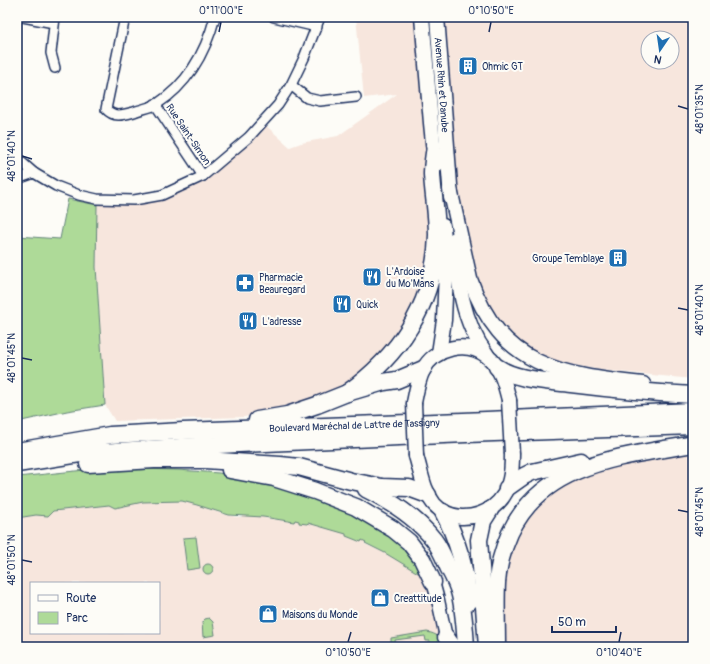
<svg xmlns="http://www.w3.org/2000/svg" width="710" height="664" font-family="Pangolin,sans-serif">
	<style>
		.built { fill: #f7e6dd; fill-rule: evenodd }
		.green { fill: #aeda98; stroke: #64847b }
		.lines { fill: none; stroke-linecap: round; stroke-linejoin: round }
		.street-casing { stroke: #1b2f5e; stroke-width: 12 }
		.secondary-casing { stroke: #1b2f5e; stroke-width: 15 }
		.primary-casing { stroke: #1b2f5e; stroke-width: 17 }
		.highway-casing { stroke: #1b2f5e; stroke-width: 19 }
		.street { stroke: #fdfcf7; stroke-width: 9 }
		.secondary { stroke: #fdfcf7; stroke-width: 12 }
		.primary { stroke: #fdfcf7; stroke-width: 14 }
		.highway { stroke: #fdfcf7; stroke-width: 16 }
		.primary-bridge-casing { stroke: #1b2f5e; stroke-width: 17; stroke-linecap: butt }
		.primary-bridge { stroke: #fdfcf7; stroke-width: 14 }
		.ticks { fill: none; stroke: #1b2f5e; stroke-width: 1.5 }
		.labels { text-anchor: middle; stroke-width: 4; stroke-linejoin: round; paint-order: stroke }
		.poi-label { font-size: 10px; fill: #1b2f5e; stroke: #fdfcf7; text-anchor: start }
		.street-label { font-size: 10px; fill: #1b2f5e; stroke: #fdfcf7 }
		.neatline { fill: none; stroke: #1b2f5e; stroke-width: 1.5 }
		.ticks-label { font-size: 10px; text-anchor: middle; fill: #1b2f5e }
	</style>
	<rect width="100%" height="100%" fill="#fdfcf7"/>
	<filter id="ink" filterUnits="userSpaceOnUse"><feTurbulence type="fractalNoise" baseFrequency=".025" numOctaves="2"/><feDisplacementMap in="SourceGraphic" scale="8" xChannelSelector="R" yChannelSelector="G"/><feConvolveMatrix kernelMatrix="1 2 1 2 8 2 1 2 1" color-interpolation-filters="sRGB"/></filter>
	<g filter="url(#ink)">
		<g class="built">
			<path d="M 356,17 L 693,17 L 693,379 L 600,370 L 552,361 L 522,346 L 511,336 L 488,308 L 475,277 L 456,190 L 452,151 L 429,152 L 433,210 L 425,287 L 409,318 L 375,361 L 342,386 L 283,410 L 244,417 L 115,421 L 105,405 L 96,267 L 97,199 L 134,200 L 203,176 L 263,123 L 290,147 L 301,143 L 338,136 L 397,94 L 364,98 ZM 648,38 L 672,38 L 672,62 L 648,62 Z"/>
			<polygon points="693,449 693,647 503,647 503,576 520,521 550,489 591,471"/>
			<path d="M 176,501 L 192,503 L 223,514 L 236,517 L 242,517 L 243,505 L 264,507 L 264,518 L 294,522 L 295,517 L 311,512 L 349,525 L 346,536 L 361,542 L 363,537 L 367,539 L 365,544 L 385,553 L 418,573 L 423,574 L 451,647 L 17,647 L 17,518 L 36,515 L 48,516 L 53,511 L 109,505 L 115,508 L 143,502 ZM 31,583 L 159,583 L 159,633 L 31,633 Z"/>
		</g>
		<g class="green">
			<polygon points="68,199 97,205 96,267 105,405 67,411 17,422 17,236 60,239"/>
			<polygon points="136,469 178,470 219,473 306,491 399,537 423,574 418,573 385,553 365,543 366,542 362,540 361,542 346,536 346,534 308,523 307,524 299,523 299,521 295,520 294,522 263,517 229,515 197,505 182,501 143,502 115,508 109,505 53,511 48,516 36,515 17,518 17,477 85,470"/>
			<polygon points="196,537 200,568 187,570 183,538"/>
			<circle cx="208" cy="569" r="5"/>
			<polygon points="209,618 213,622 215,635 203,637 202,622 205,619"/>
			<path d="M 427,632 C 437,634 441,637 443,647 L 431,647 L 430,641 L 426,641 L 425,636 L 395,640 L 396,646 L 391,646 L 391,638 Z"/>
		</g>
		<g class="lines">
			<defs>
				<g id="street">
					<polyline points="23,17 54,23"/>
					<path d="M 125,17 L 106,109 C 114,118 123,115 134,112 C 141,109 150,108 157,104 C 188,84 206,51 215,17"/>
					<polyline points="274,17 317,27"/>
					<polyline points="55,68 51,53 55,17"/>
					<polyline points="291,85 307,98 320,101 356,97"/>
					<polyline points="155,104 203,176"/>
					<polyline points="17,158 34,173 56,186 79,195 97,199 134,200 162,195 203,176 249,137 278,105 291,85 304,58 320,17"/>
					<polyline points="17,179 34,173"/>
				</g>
				<polyline id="secondary" points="433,582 438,600 446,637"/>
				<g id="primary">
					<polyline points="422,17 431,123 434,153 437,164"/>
					<path id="s1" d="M 437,17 L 451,198"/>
					<path d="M 450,189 L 470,279 C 501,367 560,375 643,384"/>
					<path d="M 455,239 C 457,279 462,322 487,355"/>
					<polyline points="439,353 444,320 446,272 443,226"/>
					<path d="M 414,403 C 416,392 418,380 423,370 C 435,347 467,340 487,356 C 501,367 505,384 509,400"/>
					<path d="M 416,456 C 421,472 423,490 434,504 C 441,512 451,516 461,517 C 485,518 506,502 510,479 C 512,471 512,462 512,454"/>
				</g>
				<g id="highway">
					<path d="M 497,367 C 515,380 548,381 571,384 C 611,389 652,393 693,395"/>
					<path d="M 347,393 C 401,354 435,302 437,235 C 437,214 433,194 432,174 C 432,167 433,160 434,153"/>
					<polyline points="257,420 287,415 317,405 347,393 384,382 397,380 423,369"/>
					<path id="s2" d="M 17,451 L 110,435 L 183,431 L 463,421 L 693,411"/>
					<polyline points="17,464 86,453 196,446 466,434 693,426"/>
					<polyline points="88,464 154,460 205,460 280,465 299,467 351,481 382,487 409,488 428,495"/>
					<polyline points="230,470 274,478 315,491 356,507 393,529 409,542 422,559 433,582"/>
					<polyline points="507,488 524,476 532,472 581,461"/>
					<path d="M 366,489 C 392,502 416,517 434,540 C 440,548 444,558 448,567 C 453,576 458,586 460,595 C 464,612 465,630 466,647"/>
					<path d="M 443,512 C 458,540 466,571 469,602"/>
					<polyline points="446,637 453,647"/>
					<polyline points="487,647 479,540 483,521 490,510"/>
					<path d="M 497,647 C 497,626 496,604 497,583 C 498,566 503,549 510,533 C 544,461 624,457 693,444"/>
				</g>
			</defs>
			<use href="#street" class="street-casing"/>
			<use href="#secondary" class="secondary-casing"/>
			<use href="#primary" class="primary-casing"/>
			<use href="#highway" class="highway-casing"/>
			<use href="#street" class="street"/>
			<use href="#secondary" class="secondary"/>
			<use href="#primary" class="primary"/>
			<use href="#highway" class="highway"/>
			<defs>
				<g id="primary-bridge">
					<polyline points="509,400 512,454"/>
					<polyline points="414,403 416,456"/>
				</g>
			</defs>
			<use href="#primary-bridge" class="primary-bridge-casing"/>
			<use href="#primary-bridge" class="primary-bridge"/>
		</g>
	</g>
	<path class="ticks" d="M 219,32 L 221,22M 489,32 L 491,22M 678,106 L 688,109M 22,156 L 32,159M 678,308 L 688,310M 22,358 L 32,360M 678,510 L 688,512M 22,560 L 32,562M 348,642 L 351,632M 619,642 L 621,632"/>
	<defs>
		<symbol id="building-square" viewBox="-11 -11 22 22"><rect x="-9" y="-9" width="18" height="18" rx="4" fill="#1f6fb2" stroke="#fdfcf7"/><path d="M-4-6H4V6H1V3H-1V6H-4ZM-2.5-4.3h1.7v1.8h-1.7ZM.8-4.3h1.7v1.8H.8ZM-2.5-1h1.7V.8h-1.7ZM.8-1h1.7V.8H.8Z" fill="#fff"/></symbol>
		<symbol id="restaurant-square" viewBox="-11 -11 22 22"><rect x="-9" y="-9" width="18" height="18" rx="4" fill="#1f6fb2" stroke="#fdfcf7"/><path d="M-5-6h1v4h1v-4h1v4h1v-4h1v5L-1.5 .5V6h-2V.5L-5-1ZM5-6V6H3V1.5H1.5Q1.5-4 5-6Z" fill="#fff"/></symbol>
		<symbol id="pharmacy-square" viewBox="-11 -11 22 22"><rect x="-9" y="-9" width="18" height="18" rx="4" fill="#1f6fb2" stroke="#fdfcf7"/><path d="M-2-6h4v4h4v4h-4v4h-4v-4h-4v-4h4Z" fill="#fff"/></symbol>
		<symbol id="shop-square" viewBox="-11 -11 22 22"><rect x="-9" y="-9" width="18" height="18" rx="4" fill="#1f6fb2" stroke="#fdfcf7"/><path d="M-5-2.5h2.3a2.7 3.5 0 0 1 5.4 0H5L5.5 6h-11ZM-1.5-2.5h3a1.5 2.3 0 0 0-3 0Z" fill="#fff"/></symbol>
	</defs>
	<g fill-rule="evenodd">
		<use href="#building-square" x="457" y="55" width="22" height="22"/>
		<use href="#building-square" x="607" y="247" width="22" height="22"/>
		<use href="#restaurant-square" x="361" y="266" width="22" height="22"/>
		<use href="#pharmacy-square" x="234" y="272" width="22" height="22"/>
		<use href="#restaurant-square" x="331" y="293" width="22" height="22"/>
		<use href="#restaurant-square" x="237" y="310" width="22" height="22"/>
		<use href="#shop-square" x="369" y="587" width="22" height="22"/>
		<use href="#shop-square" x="257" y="603" width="22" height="22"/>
	</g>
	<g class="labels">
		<g class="poi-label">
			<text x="482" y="70">Ohmic GT</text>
			<text x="604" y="262" text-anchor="end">Groupe Temblaye</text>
			<text x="386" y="275">L'Ardoise<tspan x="386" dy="12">du Mo'Mans</tspan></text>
			<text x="259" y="281">Pharmacie<tspan x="259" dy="12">Beauregard</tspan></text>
			<text x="356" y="308">Quick</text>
			<text x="262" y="325">L'adresse</text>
			<text x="394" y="602">Creattitude</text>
			<text x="282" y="618">Maisons du Monde</text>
		</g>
		<g class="street-label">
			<text dy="4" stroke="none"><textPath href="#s1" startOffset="68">Avenue Rhin et Danube</textPath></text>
			<text transform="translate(189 134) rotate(56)" y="4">Rue Saint-Simon</text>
			<text dy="4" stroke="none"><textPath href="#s2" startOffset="339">Boulevard Maréchal de Lattre de Tassigny</textPath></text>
		</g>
	</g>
	<rect width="710" height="664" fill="none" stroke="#fdfcf7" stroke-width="44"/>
	<rect x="30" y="582" width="130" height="52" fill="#fdfcf7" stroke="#a3aaba"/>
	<rect x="38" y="595" width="20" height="6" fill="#fdfcf7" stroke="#a3aaba"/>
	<text x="66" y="602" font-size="12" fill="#1b2f5e">Route</text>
	<rect x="38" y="612" width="20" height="12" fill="#aeda98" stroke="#a3aaba"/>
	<text x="66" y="622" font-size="12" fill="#1b2f5e">Parc</text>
	<g transform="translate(660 50) rotate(193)"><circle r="19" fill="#fdfcf7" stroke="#a3aaba"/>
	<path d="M0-3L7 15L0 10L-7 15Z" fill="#1f6fb2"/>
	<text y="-6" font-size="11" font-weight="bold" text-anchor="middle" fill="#1b2f5e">N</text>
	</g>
	<path d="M552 626v6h64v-6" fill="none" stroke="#1b2f5e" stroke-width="2"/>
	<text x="558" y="626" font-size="12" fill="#1b2f5e" stroke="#fdfcf7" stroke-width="3" paint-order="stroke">50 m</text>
	<rect x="22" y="22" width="666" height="620" class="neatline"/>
	<g class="ticks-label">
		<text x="221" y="14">0°11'00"E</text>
		<text x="491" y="14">0°10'50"E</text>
		<text transform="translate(699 109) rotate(-90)" y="4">48°01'35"N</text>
		<text transform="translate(11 156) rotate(-90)" y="4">48°01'40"N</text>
		<text transform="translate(699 310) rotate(-90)" y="4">48°01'40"N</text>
		<text transform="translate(11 358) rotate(-90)" y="4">48°01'45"N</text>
		<text transform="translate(699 512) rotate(-90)" y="4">48°01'45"N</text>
		<text transform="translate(11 560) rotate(-90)" y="4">48°01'50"N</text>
		<text x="348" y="656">0°10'50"E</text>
		<text x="619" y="656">0°10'40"E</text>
	</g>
</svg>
